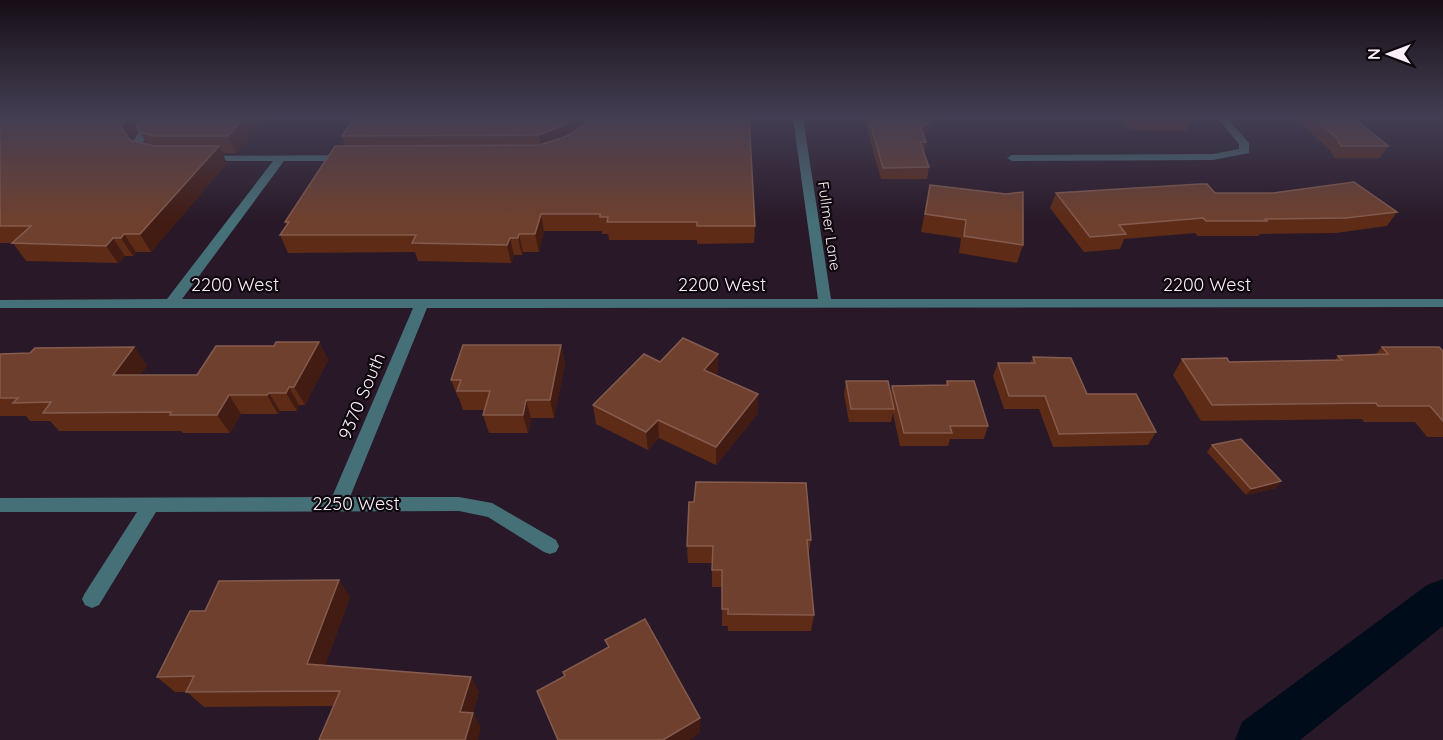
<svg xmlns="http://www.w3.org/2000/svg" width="1443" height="740" font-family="Quicksand,sans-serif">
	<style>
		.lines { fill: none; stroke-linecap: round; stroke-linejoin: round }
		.canal { fill: #000c1a; fill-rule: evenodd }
		.minor { fill: #467078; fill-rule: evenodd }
		.wall { fill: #5e2b16; fill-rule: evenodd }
		.shaded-wall { fill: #421b13 }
		.building { fill: #6f402e; stroke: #845b4e; stroke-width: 1.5 }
		.labels { text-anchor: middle; stroke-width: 4.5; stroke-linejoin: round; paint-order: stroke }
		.far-street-label { font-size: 15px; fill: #faeff9; stroke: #0e070d }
		.street-label { font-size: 18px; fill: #faeff9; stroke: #0e070d }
	</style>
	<rect width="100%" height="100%" fill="#291928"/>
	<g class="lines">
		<polygon class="canal" points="1443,579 1443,626 1300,740 1235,740 1242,722 1427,585"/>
		<g class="minor">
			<polygon points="153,118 164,118 143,142 148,151 155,156 150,159 140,155 133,142 139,131"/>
			<polygon points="793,118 803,118 831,299 1443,299 1443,307 427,308 350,497 459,497 492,503 556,540 559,546 556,552 550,554 544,552 488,517 459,511 156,512 99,605 92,608 85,605 82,599 85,593 137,512 0,512 0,498 332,497 413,308 0,308 0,300 167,299 273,161 204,161 200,160 200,156 348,155 353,158 348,161 284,161 182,299 818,299"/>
			<polygon points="1217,118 1227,118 1249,143 1249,153 1213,160 1012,161 1007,158 1012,155 1213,154 1239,149 1239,144"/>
		</g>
	</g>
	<g class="wall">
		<path d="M 0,118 L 266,118 L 236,153 L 222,153 L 227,163 L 151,252 L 136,252 L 133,256 L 125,256 L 118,263 L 26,261 L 13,243 L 0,243 ZM 138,129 L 140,132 L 147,145 L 132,141 Z"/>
		<polygon points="354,118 586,118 580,129 755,226 754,243 697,244 697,240 609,240 608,234 602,234 602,231 544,231 539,252 523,252 522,255 514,255 511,263 418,261 415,252 288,253 280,235 287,225 285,222 346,146 342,136"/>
		<polygon points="864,118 944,118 924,135 926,142 924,153 929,167 927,179 881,179"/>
		<polygon points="1119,118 1191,118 1192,119 1186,131 1128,130"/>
		<polygon points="1295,118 1354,118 1388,146 1380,158 1334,158 1330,150"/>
		<polygon points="930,185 1023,245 1017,263 959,253 961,238 921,232"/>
		<polygon points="1056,193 1215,193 1397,212 1387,226 1336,233 1260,234 1258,236 1198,236 1195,233 1124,239 1120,249 1084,252 1050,208"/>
		<polygon points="319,342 328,360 305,405 299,405 297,411 280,411 278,414 241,414 230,433 183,433 181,431 59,431 50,421 30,421 26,416 0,416 0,354 30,353 134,347 147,366 140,375 197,375 274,346"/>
		<polygon points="561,345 565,363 554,418 531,418 528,433 489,433 483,415 485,410 463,410 459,398 458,398 451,380"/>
		<polygon points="1382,347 1443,351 1443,437 1427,437 1415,422 1364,422 1362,419 1201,421 1173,375 1182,359 1229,362 1335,360 1338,356 1376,354"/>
		<polygon points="1033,357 1087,394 1156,432 1148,445 1053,447 1039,409 1004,409 993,376 998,363 1030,363"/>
		<polygon points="660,362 718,372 716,375 758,413 716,465 659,438 648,450 596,424 593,405"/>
		<polygon points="846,381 890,394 892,386 945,385 947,381 988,426 984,439 950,439 948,446 900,446 893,413 891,422 849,422 844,394"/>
		<polygon points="1212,445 1281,481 1276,488 1246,495 1207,452"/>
		<polygon points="811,540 808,557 814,615 811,631 728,631 728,626 722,626 722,587 712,587 712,563 688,563 687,546"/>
		<polygon points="350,597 325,665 471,677 479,692 473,713 481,728 334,706 204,707 187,692 175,692 157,677 205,611"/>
	</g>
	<g class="shaded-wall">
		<polygon points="126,118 150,118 137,129 131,143 121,127"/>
		<polygon points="244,118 266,118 236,153 228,136"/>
		<polygon points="573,118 586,118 578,131 542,152 539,135"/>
		<polygon points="933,118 944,118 919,139 921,128"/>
		<polygon points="219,146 227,163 151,252 140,234"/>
		<polygon points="541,214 544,231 539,252 535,234"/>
		<polygon points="124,234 136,252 133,256 121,238"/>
		<polygon points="519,234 523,252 522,255 518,238"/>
		<polygon points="113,238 125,256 118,263 106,246"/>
		<polygon points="510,238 514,255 511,263 507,245"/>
		<polygon points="319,342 328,360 305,405 294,387"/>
		<polygon points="561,345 565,363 554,418 550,400"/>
		<polygon points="134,347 147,366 127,394 113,375"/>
		<polygon points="718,354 718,372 704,388 704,370"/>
		<polygon points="289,387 299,405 297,411 286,393"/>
		<polygon points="269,393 280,411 278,414 267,395"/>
		<polygon points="758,394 758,413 716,465 716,447"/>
		<polygon points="229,395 241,414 230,433 217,415"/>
		<polygon points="526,400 531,418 528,433 523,415"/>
		<polygon points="658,420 659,438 648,450 646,432"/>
		<polygon points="1281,481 1276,488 1246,495 1251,489"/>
		<polygon points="339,580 350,597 320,680 307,664"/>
		<polygon points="471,677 479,692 469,727 460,712"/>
		<polygon points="473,713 481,728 478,740 465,740"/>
		<polygon points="700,718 700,733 689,740 663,740"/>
	</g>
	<g class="building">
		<polygon points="0,118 126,118 121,127 130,140 154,146 219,146 140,234 124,234 121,238 113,238 106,246 12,243 31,226 0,226"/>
		<polygon points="144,118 244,118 228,136 154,136 140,132 136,126"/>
		<polygon points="354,118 573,118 566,124 539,135 342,136"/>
		<polygon points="589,118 749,118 755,226 697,226 697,222 607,222 608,217 600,217 600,214 541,214 535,234 519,234 518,238 510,238 507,245 412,243 416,235 280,235 289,222 285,222 335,146 540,145 567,136 582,127"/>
		<polygon points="869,118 933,118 921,128 926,142 920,142 929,167 883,168"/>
		<polygon points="1132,118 1191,118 1192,119"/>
		<polygon points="1314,118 1354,118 1388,146 1341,146 1337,138"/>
		<polygon points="1354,182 1397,212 1346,218 1265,219 1267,221 1206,221 1203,218 1119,225 1126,234 1090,237 1056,193 1200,184 1207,184 1215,193 1273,193"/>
		<polygon points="930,185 1006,194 1023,192 1023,245 964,236 966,220 925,214"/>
		<polygon points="683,338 718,354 704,370 758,394 716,447 658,420 646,432 593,405 644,354 660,362"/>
		<polygon points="276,342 319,342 294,387 289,387 286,393 269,393 267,395 229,395 217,415 170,415 171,412 43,413 51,402 13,403 18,398 0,398 0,354 30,353 35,348 134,347 113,375 197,375 216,346 274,346"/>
		<polygon points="463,345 561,345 550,400 526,400 523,415 483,415 490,391 457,391 461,380 451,380"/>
		<polygon points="1382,347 1439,347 1443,351 1443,421 1430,406 1378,406 1376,403 1212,405 1182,359 1227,358 1229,362 1342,360 1338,356 1388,354"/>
		<polygon points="1033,357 1071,358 1087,394 1136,394 1156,432 1059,434 1045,396 1009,396 998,363 1035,363"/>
		<polygon points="846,381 888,381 894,409 851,409"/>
		<polygon points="947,381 974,381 988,426 950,426 952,433 904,433 892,386 948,385"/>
		<polygon points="1241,439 1281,481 1251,489 1212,445"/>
		<polygon points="696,482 806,483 811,540 807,540 814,615 728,614 728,609 722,609 722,570 712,570 713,546 687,546 689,502 694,502"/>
		<polygon points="339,580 307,664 471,677 460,712 473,713 465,740 319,740 340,691 186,692 194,676 157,677 190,611 205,611 219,581"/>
		<polygon points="645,619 700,718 663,740 558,740 537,691 565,676 563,672 609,647 605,640"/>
	</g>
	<linearGradient id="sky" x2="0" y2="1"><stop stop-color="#170e16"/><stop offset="0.53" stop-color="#433e53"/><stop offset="1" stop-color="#433e53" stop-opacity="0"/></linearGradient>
	<rect width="1443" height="221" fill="url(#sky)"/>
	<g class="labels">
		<g class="far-street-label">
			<text transform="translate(829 226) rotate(82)" y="5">Fullmer Lane</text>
		</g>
		<g class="street-label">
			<text x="235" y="291">2200 West</text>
			<text x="722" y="291">2200 West</text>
			<text x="1207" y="291">2200 West</text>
			<text transform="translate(362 396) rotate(-67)" y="6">9370 South</text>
			<text x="356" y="510">2250 West</text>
		</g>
	</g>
	<g transform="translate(1389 54) rotate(270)" stroke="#0e070d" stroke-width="4.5" paint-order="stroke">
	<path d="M0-4.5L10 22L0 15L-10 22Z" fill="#faeff9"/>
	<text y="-9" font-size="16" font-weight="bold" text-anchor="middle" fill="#faeff9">N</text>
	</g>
</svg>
